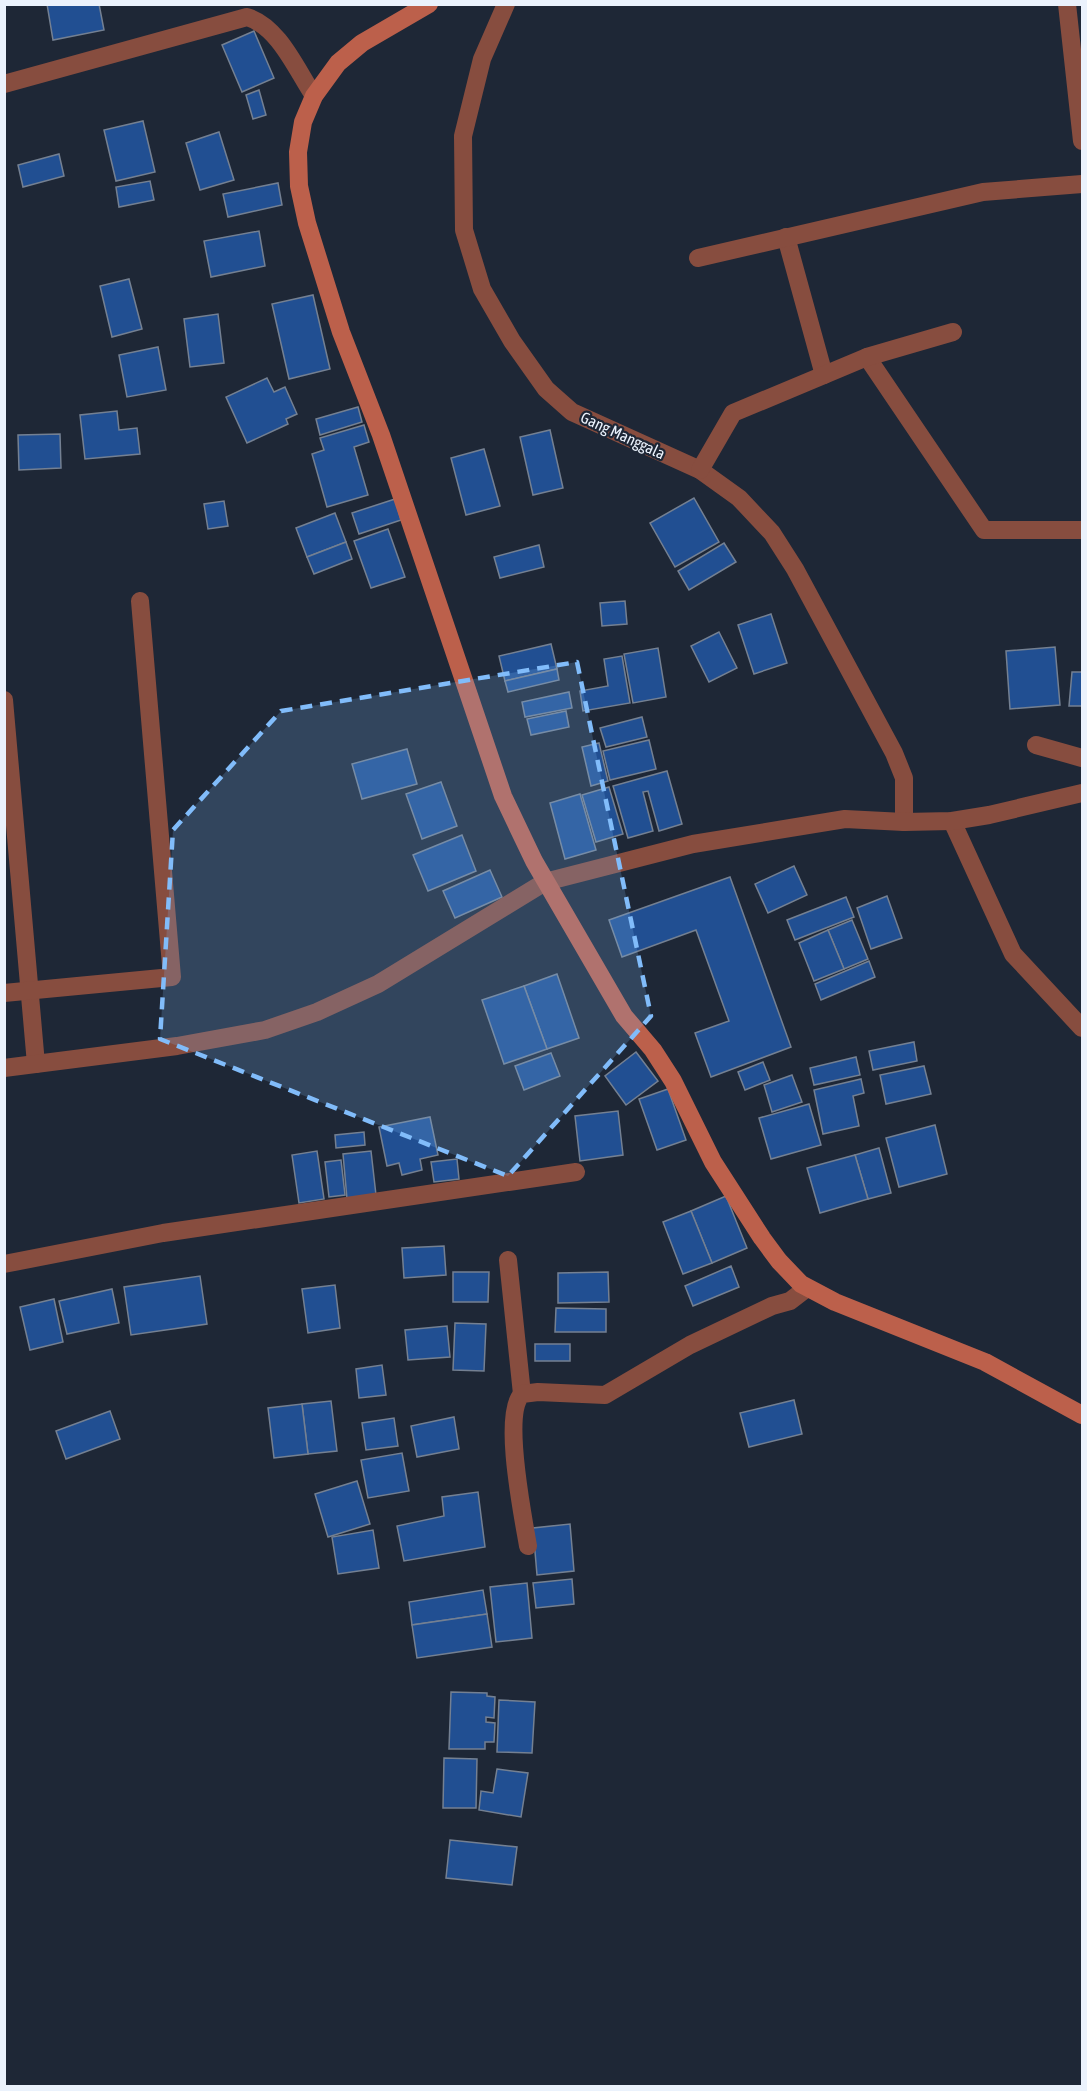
<svg xmlns="http://www.w3.org/2000/svg" width="1087" height="2091" font-family="'Asap Condensed',sans-serif">
	<style>
		.building { fill: #214f92; stroke: #748092; stroke-width: 1.5 }
		.lines { fill: none; stroke-linecap: round; stroke-linejoin: round }
		.street { stroke: #874d3f; stroke-width: 18 }
		.secondary { stroke: #bc604b; stroke-width: 18 }
		.marked { fill: #81bcfa; fill-opacity: 0.2; stroke: #81bcfa; stroke-width: 4.5; stroke-dasharray: 12 8; stroke-linejoin: round }
		.labels { text-anchor: middle; stroke-width: 4.5; stroke-linejoin: round; paint-order: stroke }
		.street-label { font-size: 16px; fill: #ebf2fc; stroke: #1e2736 }
	</style>
	<rect width="100%" height="100%" fill="#1e2736"/>
	<g class="building">
		<polygon points="47,4 99,4 104,30 53,40"/>
		<polygon points="254,31 274,78 242,92 222,45"/>
		<polygon points="259,90 266,115 253,119 246,95"/>
		<polygon points="143,121 155,172 116,181 104,130"/>
		<polygon points="219,132 234,180 200,190 186,143"/>
		<polygon points="59,154 64,176 23,187 18,165"/>
		<polygon points="150,181 154,200 119,207 116,187"/>
		<polygon points="278,183 282,205 228,217 223,194"/>
		<polygon points="259,231 265,266 211,277 204,241"/>
		<polygon points="129,279 142,329 112,337 100,286"/>
		<polygon points="313,295 330,369 289,379 272,304"/>
		<polygon points="218,314 224,363 190,367 184,319"/>
		<polygon points="158,347 166,390 127,397 119,355"/>
		<polygon points="267,378 274,392 285,387 297,414 286,419 288,424 247,443 226,397"/>
		<polygon points="358,407 362,422 320,435 316,419"/>
		<polygon points="117,411 119,430 137,428 140,454 85,459 80,415"/>
		<polygon points="364,425 369,442 354,447 368,495 327,507 312,454 324,450 320,438"/>
		<polygon points="550,430 563,488 533,495 520,437"/>
		<polygon points="60,434 61,468 19,470 18,435"/>
		<polygon points="484,449 500,506 466,515 451,458"/>
		<polygon points="694,498 719,542 675,567 650,523"/>
		<polygon points="395,499 401,520 359,534 352,513"/>
		<polygon points="224,501 228,526 208,529 204,504"/>
		<polygon points="335,513 346,542 307,557 296,528"/>
		<polygon points="388,529 405,577 371,588 354,541"/>
		<polygon points="346,542 352,559 314,574 307,557"/>
		<polygon points="724,543 736,562 689,590 678,571"/>
		<polygon points="539,545 544,567 500,578 494,557"/>
		<polygon points="625,601 627,624 602,626 600,603"/>
		<polygon points="771,614 787,663 754,674 738,625"/>
		<polygon points="719,632 737,668 709,682 691,646"/>
		<polygon points="551,644 557,669 505,681 499,656"/>
		<polygon points="1055,647 1060,705 1010,709 1006,651"/>
		<polygon points="658,648 666,697 633,703 624,654"/>
		<polygon points="622,656 630,703 583,711 580,691 608,686 604,659"/>
		<polygon points="557,669 559,680 508,692 505,681"/>
		<polygon points="1072,672 1082,672 1082,706 1069,706"/>
		<polygon points="569,692 572,708 525,717 522,702"/>
		<polygon points="566,711 569,727 531,735 527,719"/>
		<polygon points="642,717 647,737 606,747 600,728"/>
		<polygon points="649,740 656,769 610,780 603,751"/>
		<polygon points="599,743 608,781 591,786 582,747"/>
		<polygon points="407,749 417,784 362,799 352,764"/>
		<polygon points="667,771 682,824 659,831 648,791 643,792 653,831 628,838 613,786"/>
		<polygon points="441,782 457,826 422,839 406,794"/>
		<polygon points="609,787 623,834 596,842 582,795"/>
		<polygon points="580,794 596,850 565,859 550,803"/>
		<polygon points="462,835 476,871 428,891 413,855"/>
		<polygon points="794,866 807,895 768,913 755,884"/>
		<polygon points="490,870 502,897 455,918 443,891"/>
		<polygon points="730,877 791,1047 711,1077 695,1033 729,1021 696,930 622,957 609,920"/>
		<polygon points="887,896 902,938 871,949 857,908"/>
		<polygon points="846,897 854,917 795,940 787,920"/>
		<polygon points="852,920 868,959 844,969 828,930"/>
		<polygon points="828,930 844,969 814,981 799,943"/>
		<polygon points="869,961 875,977 821,1000 815,984"/>
		<polygon points="557,974 579,1038 547,1049 524,986"/>
		<polygon points="524,986 547,1049 504,1064 482,1000"/>
		<polygon points="914,1042 917,1061 873,1070 869,1051"/>
		<polygon points="636,1052 658,1081 626,1105 605,1076"/>
		<polygon points="551,1053 560,1076 524,1090 515,1066"/>
		<polygon points="856,1057 860,1075 814,1085 810,1068"/>
		<polygon points="763,1062 770,1080 745,1090 738,1072"/>
		<polygon points="924,1066 931,1094 886,1104 880,1075"/>
		<polygon points="792,1075 802,1102 772,1112 764,1085"/>
		<polygon points="861,1079 864,1093 853,1096 859,1126 823,1134 814,1090"/>
		<polygon points="668,1089 686,1140 657,1150 639,1099"/>
		<polygon points="809,1104 821,1145 771,1159 759,1118"/>
		<polygon points="618,1111 623,1155 580,1161 575,1116"/>
		<polygon points="430,1117 438,1155 420,1159 422,1170 402,1175 399,1163 387,1166 379,1127"/>
		<polygon points="935,1125 947,1174 899,1187 886,1138"/>
		<polygon points="364,1132 365,1145 336,1148 335,1135"/>
		<polygon points="879,1148 891,1193 868,1199 855,1155"/>
		<polygon points="317,1151 324,1199 299,1203 292,1155"/>
		<polygon points="371,1151 376,1195 347,1199 343,1154"/>
		<polygon points="855,1155 868,1199 820,1213 807,1168"/>
		<polygon points="457,1159 459,1179 434,1182 431,1162"/>
		<polygon points="341,1160 345,1195 329,1197 325,1162"/>
		<polygon points="726,1196 747,1248 712,1263 691,1211"/>
		<polygon points="691,1211 712,1263 683,1274 663,1222"/>
		<polygon points="444,1246 446,1275 404,1278 402,1248"/>
		<polygon points="731,1266 739,1287 693,1306 685,1286"/>
		<polygon points="453,1272 489,1272 488,1302 453,1302"/>
		<polygon points="608,1272 609,1302 558,1303 558,1273"/>
		<polygon points="200,1276 207,1324 131,1335 124,1287"/>
		<polygon points="335,1285 340,1328 308,1333 302,1289"/>
		<polygon points="112,1289 119,1323 67,1334 59,1301"/>
		<polygon points="54,1299 63,1342 30,1350 20,1307"/>
		<polygon points="556,1308 606,1309 606,1332 555,1332"/>
		<polygon points="455,1323 486,1324 484,1371 453,1370"/>
		<polygon points="447,1326 450,1357 408,1360 405,1330"/>
		<rect x="535" y="1344" width="35" height="17"/>
		<polygon points="382,1365 386,1395 359,1398 356,1369"/>
		<polygon points="794,1400 802,1434 749,1447 740,1413"/>
		<polygon points="331,1401 337,1451 308,1454 302,1404"/>
		<polygon points="302,1404 308,1454 274,1458 268,1408"/>
		<polygon points="110,1411 120,1439 66,1459 56,1431"/>
		<polygon points="454,1417 459,1449 417,1457 411,1426"/>
		<polygon points="394,1418 398,1446 366,1450 362,1423"/>
		<polygon points="402,1453 409,1491 368,1498 361,1460"/>
		<polygon points="357,1481 370,1524 328,1537 315,1494"/>
		<polygon points="478,1492 485,1547 404,1561 397,1526 444,1516 442,1497"/>
		<polygon points="570,1524 574,1571 537,1575 533,1528"/>
		<polygon points="373,1530 379,1568 338,1574 332,1537"/>
		<polygon points="572,1579 574,1604 536,1608 533,1583"/>
		<polygon points="527,1583 532,1638 496,1642 490,1587"/>
		<polygon points="483,1590 487,1614 412,1625 409,1602"/>
		<polygon points="487,1614 492,1647 417,1658 412,1625"/>
		<polygon points="451,1692 487,1693 487,1696 495,1697 494,1718 486,1717 486,1722 495,1723 494,1742 485,1742 485,1749 449,1749"/>
		<polygon points="499,1700 535,1702 532,1753 497,1752"/>
		<polygon points="444,1758 477,1759 476,1808 443,1808"/>
		<polygon points="497,1769 528,1773 521,1817 479,1810 481,1791 493,1793"/>
		<polygon points="450,1840 517,1847 512,1885 446,1878"/>
	</g>
	<g class="lines">
		<g class="street">
			<polyline points="506,4 482,59 463,136 464,230 482,289 512,341 546,389 572,412 700,470 739,498 772,533 795,569 894,753 904,778 904,822"/>
			<polyline points="1067,4 1082,141"/>
			<path d="M 4,84 L 247,17 C 279,27 296,69 314,96"/>
			<polyline points="786,237 824,375"/>
			<polyline points="698,258 983,192 1082,184"/>
			<polyline points="867,357 984,530 1082,530"/>
			<polyline points="700,470 733,413 867,357 953,332"/>
			<polyline points="4,700 36,1064"/>
			<polyline points="1036,745 1082,758"/>
			<polyline points="952,821 1013,954 1082,1028"/>
			<polyline points="4,993 172,977 140,601"/>
			<polyline points="4,1068 177,1046 265,1030 317,1012 378,984 545,882 693,844 845,819 904,822 952,821 989,815 1082,793"/>
			<polyline points="508,1260 522,1394"/>
			<polyline points="4,1264 163,1233 576,1172"/>
			<path d="M 528,1546 C 523,1516 502,1414 522,1394 L 538,1392 L 605,1395 L 690,1345 L 772,1306 L 790,1301 L 803,1291 L 801,1284"/>
		</g>
		<polyline class="secondary" points="429,4 362,43 338,63 314,96 303,122 298,152 299,186 307,223 341,332 381,435 503,796 534,861 624,1016 653,1050 673,1081 713,1162 762,1238 779,1261 801,1284 835,1302 985,1362 1082,1415"/>
	</g>
	<path class="marked" d="M 577,662 L 651,1016 L 508,1176 L 160,1039 L 173,830 L 281,711 Z"/>
	<g class="labels">
		<g class="street-label">
			<text transform="translate(623 435) rotate(25)" y="6">Gang Manggala</text>
		</g>
	</g>
	<rect width="1087" height="2091" fill="none" stroke="#ebf2fc" stroke-width="12"/>
</svg>
